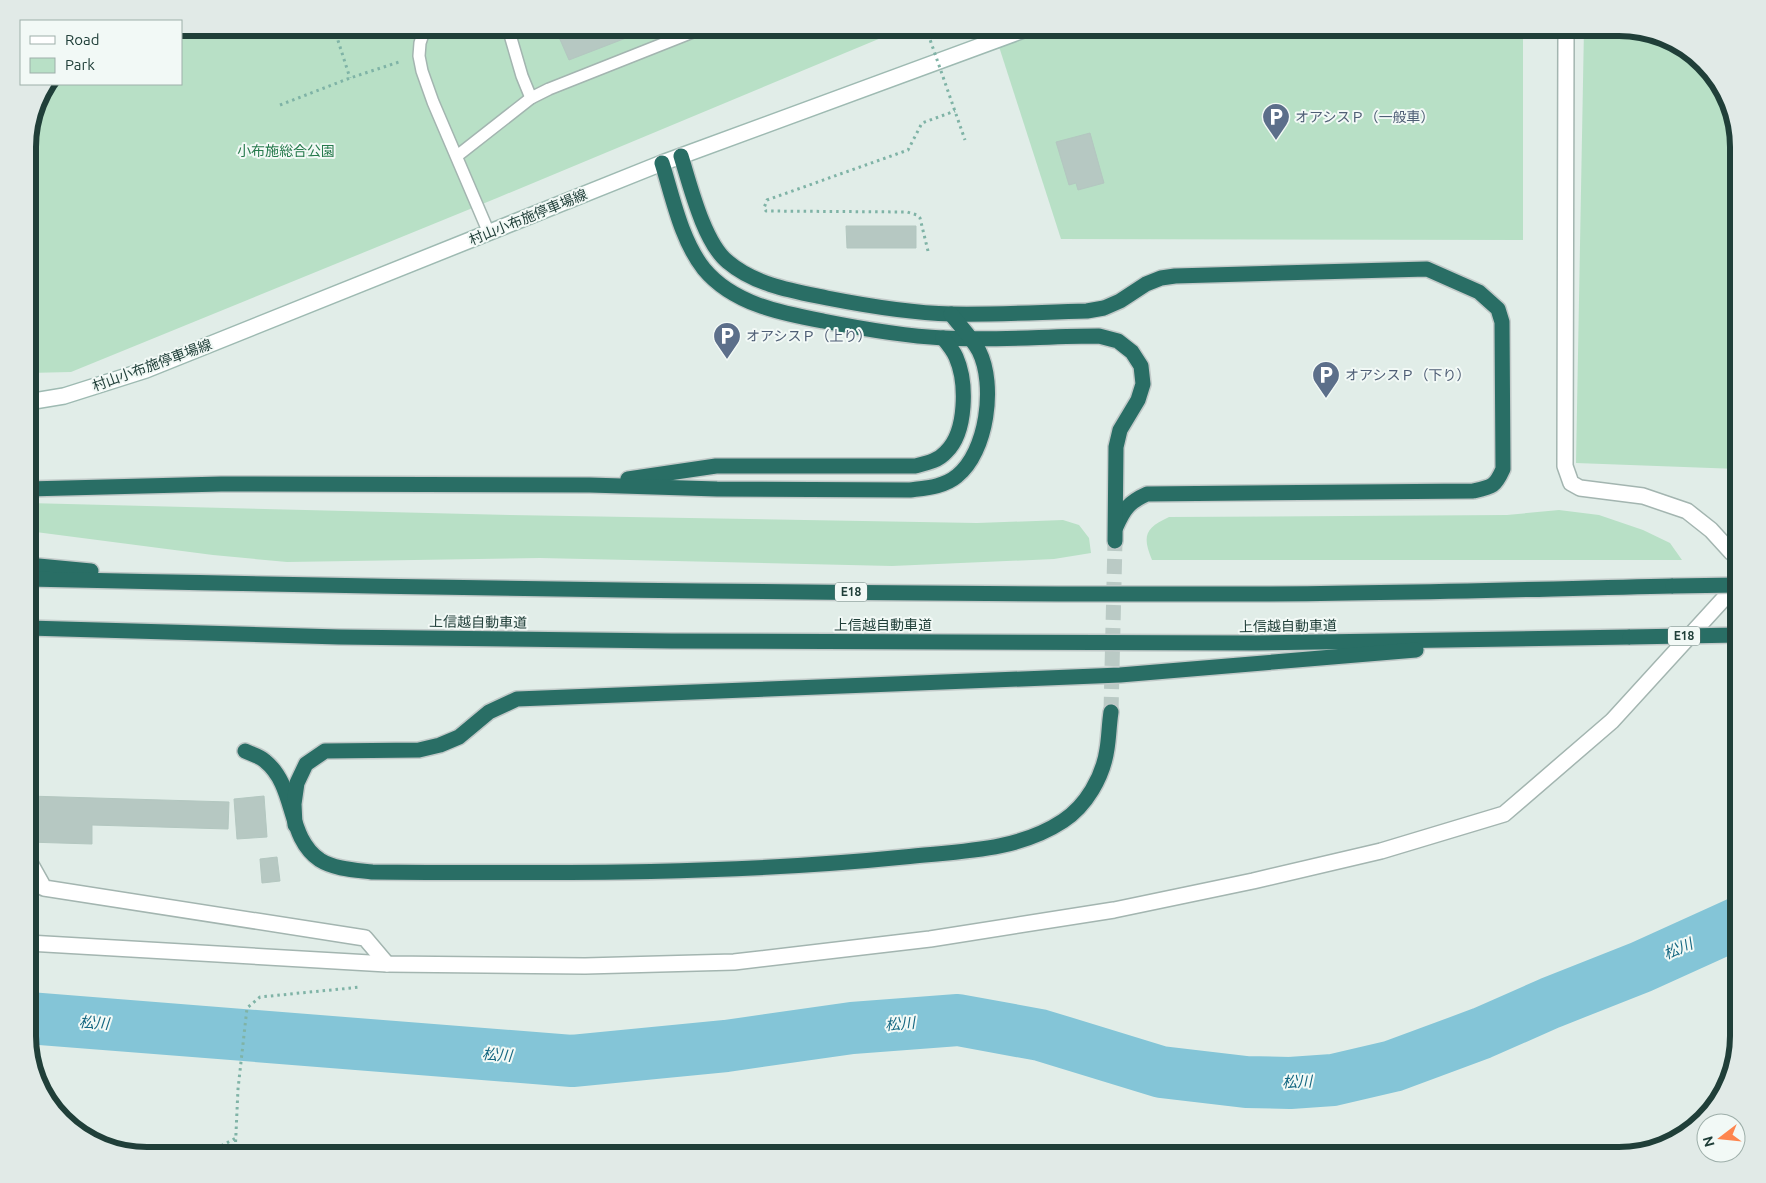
<svg xmlns="http://www.w3.org/2000/svg" width="1766" height="1183" font-family="Ubuntu,'Noto Sans JP',sans-serif">
	<style>
		.green { fill: #b8e0c6 }
		.lines { fill: none; stroke-linecap: round; stroke-linejoin: round }
		.river { stroke: #84c5d7; stroke-width: 52 }
		.building { fill: #b6c8c2; stroke: #b3c7c0 }
		.motorway-tunnel { stroke: #bacac5; stroke-width: 15; stroke-dasharray: 15 8; stroke-linecap: butt }
		.service-casing { stroke: #a3b5b0; stroke-width: 14 }
		.minor-casing { stroke: #a3b5b0; stroke-width: 18 }
		.secondary-casing { stroke: #9ebab2; stroke-width: 18 }
		.motorway-casing { stroke: #c1c9c8; stroke-width: 18 }
		.path { stroke: #7fb3a6; stroke-width: 3; stroke-dasharray: 2.5 4; stroke-linecap: butt }
		.service { stroke: #fff; stroke-width: 11 }
		.minor { stroke: #fff; stroke-width: 15 }
		.secondary { stroke: #fff; stroke-width: 15 }
		.motorway { stroke: #296e65; stroke-width: 15 }
		.motorway-bridge-casing { stroke: #c1c9c8; stroke-width: 18; stroke-linecap: butt }
		.path-bridge { stroke: #7fb3a6; stroke-width: 3; stroke-dasharray: 2.5 4; stroke-linecap: butt }
		.motorway-bridge { stroke: #296e65; stroke-width: 15 }
		.labels { text-anchor: middle; stroke-width: 4; stroke-linejoin: round; paint-order: stroke }
		.shield { fill: #f2f9f6; stroke: #5f7772; stroke-width: 1 }
		.shield-label { font-size: 12px; font-weight: bold; fill: #203f39 }
		.service-label { font-size: 14px; fill: #4e5e75; stroke: #f2f9f6; text-anchor: start }
		.park-label { font-size: 14px; fill: #267a4c; stroke: #f2f9f6 }
		.street-label { font-size: 14px; fill: #203f39; stroke: #f2f9f6 }
		.water-label { font-size: 15px; font-style: italic; fill: #146781; stroke: #f2f9f6 }
		.rim { fill: none; stroke: #203f39; stroke-width: 6 }
	</style>
	<rect width="100%" height="100%" fill="#e1ede8"/>
	<g class="green">
		<polygon points="181,28 905,28 497,198 71,372 28,373 28,199 32,198 28,165 28,140 37,101 48,84 181,84"/>
		<polygon points="993,28 1523,28 1523,240 1061,239"/>
		<polygon points="1584,28 1619,28 1685,48 1726,94 1738,147 1738,469 1576,463"/>
		<polygon points="28,503 510,515 977,523 1063,520 1079,525 1089,538 1091,553 1054,559 892,566 540,558 287,562 213,555 28,531"/>
		<path d="M 1559,510 L 1599,515 L 1643,530 L 1670,543 L 1682,560 L 1152,560 C 1142,536 1145,528 1169,517 L 1507,515 Z"/>
	</g>
	<g class="lines">
		<polyline class="river" points="28,1018 572,1061 726,1046 852,1028 958,1020 1040,1035 1161,1072 1246,1082 1290,1083 1333,1080 1393,1066 1482,1033 1550,1003 1641,967 1738,923"/>
	</g>
	<g class="building">
		<polygon points="555,28 652,28 569,60"/>
		<polygon points="1090,133 1104,183 1078,190 1076,183 1069,185 1056,142"/>
		<polygon points="846,226 916,226 916,248 847,248"/>
		<polygon points="28,796 229,802 228,829 92,825 92,844 28,842"/>
		<polygon points="264,796 267,837 237,839 234,799"/>
		<polygon points="277,857 280,881 262,883 260,859"/>
	</g>
	<g class="lines">
		<polyline class="motorway-tunnel" points="1111,712 1115,541"/>
		<defs>
			<g id="service">
				<polyline points="425,28 420,43 419,56 422,71 433,102 489,233"/>
				<polyline points="508,28 522,76 531,98"/>
				<polyline points="457,156 531,98 549,89 703,28"/>
			</g>
			<g id="minor">
				<polyline points="1566,28 1565,466 1571,483 1580,488 1643,496 1687,511 1711,530 1732,553 1738,553"/>
				<polyline points="28,862 30,863 44,888 365,938 387,964"/>
				<polyline points="28,943 387,964 585,966 734,962 930,939 1114,910 1253,881 1381,851 1504,814 1612,721 1738,583"/>
			</g>
			<polyline id="secondary" points="28,402 64,396 146,370 662,163 1029,28"/>
			<g id="motorway">
				<path d="M 681,156 C 690,185 704,243 728,262 C 755,285 793,291 827,298 C 868,306 909,313 951,314 C 996,315 1042,312 1087,311 L 1104,308 L 1120,301 L 1146,284 L 1161,278 L 1175,276 L 1427,269 L 1479,292 L 1498,309 L 1502,322 L 1503,469 C 1495,487 1492,487 1473,491 L 1147,494 C 1129,502 1124,509 1116,527"/>
				<path d="M 662,163 C 673,198 681,240 704,269 C 733,304 781,313 823,321 C 863,329 903,336 943,338 C 995,341 1047,336 1099,336 L 1118,341 L 1132,352 L 1141,366 L 1143,384 L 1138,400 L 1120,430 L 1116,447 L 1115,541"/>
				<path d="M 628,479 L 716,466 L 915,466 C 927,463 938,461 946,452 C 967,432 967,382 956,357 C 953,350 948,344 943,338"/>
				<path d="M 28,489 L 221,484 L 590,485 L 717,489 L 910,490 C 925,488 944,487 957,476 C 987,452 996,385 979,351 C 972,338 960,326 951,314"/>
				<polyline points="28,565 91,571"/>
				<path d="M 28,579 C 436,588 844,595 1252,594 C 1392,594 1533,589 1673,586"/>
				<polyline points="28,628 339,637 671,641 1256,643 1630,637"/>
				<path d="M 245,751 C 251,754 260,756 265,761 C 297,787 286,837 320,860 C 334,869 356,870 372,872 C 549,873 727,875 904,857 C 958,851 1016,852 1063,821 C 1086,806 1103,777 1107,749 C 1109,737 1109,725 1111,712"/>
				<polyline points="295,825 294,804 297,783 306,764 325,751 419,750 440,745 459,737 489,712 517,699 1120,675 1416,650"/>
			</g>
		</defs>
		<use href="#service" class="service-casing"/>
		<use href="#minor" class="minor-casing"/>
		<use href="#secondary" class="secondary-casing"/>
		<use href="#motorway" class="motorway-casing"/>
		<g class="path">
			<polyline points="334,28 350,78"/>
			<polyline points="280,105 350,78 399,62"/>
			<polyline points="928,251 920,218 917,215 907,212 766,211 764,208 767,200 908,150 922,123 955,111"/>
			<polyline points="204,1155 236,1138"/>
			<polyline points="235,1155 238,1089 247,1008 260,997 361,987"/>
		</g>
		<use href="#service" class="service"/>
		<use href="#minor" class="minor"/>
		<use href="#secondary" class="secondary"/>
		<use href="#motorway" class="motorway"/>
		<defs>
			<g id="motorway-bridge">
				<polyline points="1673,586 1738,585"/>
				<polyline points="1630,637 1738,635"/>
			</g>
		</defs>
		<use href="#motorway-bridge" class="motorway-bridge-casing"/>
		<polyline class="path-bridge" points="926,28 965,140"/>
		<use href="#motorway-bridge" class="motorway-bridge"/>
	</g>
	<defs>
		<symbol id="parking-pin" viewBox="-11 -11 22 30"><path d="M0 17L-7.5 6A9.5 9.5 0 1 1 7.5 6Z" fill="#5c6f8a" stroke="#f2f9f6"/><path d="M-3.5-5.5H1a3.5 3.5 0 0 1 0 7H-1V5.5H-3.5ZM-1-3.4V-.6H.8a1.4 1.4 0 0 0 0-2.8Z" fill="#fff"/></symbol>
	</defs>
	<g fill-rule="evenodd">
		<use href="#parking-pin" x="1260" y="101" width="32" height="43"/>
		<use href="#parking-pin" x="711" y="320" width="32" height="43"/>
		<use href="#parking-pin" x="1310" y="359" width="32" height="43"/>
	</g>
	<g class="labels">
		<g class="shield">
			<rect x="835" y="582.5" width="32" height="19" rx="4"/>
			<rect x="1668" y="626.5" width="32" height="19" rx="4"/>
		</g>
		<g class="shield-label">
			<text x="851" y="596">E18</text>
			<text x="1684" y="640">E18</text>
		</g>
		<g class="service-label">
			<text x="1295" y="122">オアシスＰ（一般車）</text>
			<text x="746" y="341">オアシスＰ（上り）</text>
			<text x="1345" y="380">オアシスＰ（下り）</text>
		</g>
		<g class="park-label">
			<text x="286" y="156">小布施総合公園</text>
		</g>
		<g class="street-label">
			<text transform="translate(528 217) rotate(-22)" y="5">村山小布施停車場線</text>
			<text transform="translate(152 365) rotate(-20)" y="5">村山小布施停車場線</text>
			<text transform="translate(478 622) rotate(1)" y="5">上信越自動車道</text>
			<text x="883" y="630">上信越自動車道</text>
			<text transform="translate(1288 626) rotate(-1)" y="5">上信越自動車道</text>
		</g>
		<g class="water-label">
			<text transform="translate(1678 949) rotate(-23)" y="5">松川</text>
			<text transform="translate(94 1023) rotate(4)" y="5">松川</text>
			<text transform="translate(900 1024) rotate(-5)" y="5">松川</text>
			<text transform="translate(497 1055) rotate(4)" y="5">松川</text>
			<text transform="translate(1297 1082) rotate(-2)" y="5">松川</text>
		</g>
	</g>
	<path d="M0 0H1766V1183H0ZM147 36H1619A111 111 0 0 1 1730 147V1036A111 111 0 0 1 1619 1147H147A111 111 0 0 1 36 1036V147A111 111 0 0 1 147 36Z" fill="#e1eae7" fill-rule="evenodd"/>
	<path class="rim" d="M147 36H1619A111 111 0 0 1 1730 147V1036A111 111 0 0 1 1619 1147H147A111 111 0 0 1 36 1036V147A111 111 0 0 1 147 36Z"/>
	<rect x="20" y="20" width="162" height="65" fill="#f2f9f6" stroke="#9eafaa"/>
	<rect x="30" y="36" width="25" height="8" fill="#ffffff" stroke="#9eafaa"/>
	<text x="65" y="45" font-size="15" fill="#203f39">Road</text>
	<rect x="30" y="58" width="25" height="15" fill="#b8e0c6" stroke="#9eafaa"/>
	<text x="65" y="70" font-size="15" fill="#203f39">Park</text>
	<g transform="translate(1721 1138) rotate(254)"><circle r="24" fill="#f2f9f6" stroke="#9eafaa"/>
	<path d="M0-4L9 19L0 12L-9 19Z" fill="#fe854e"/>
	<text y="-8" font-size="14" font-weight="bold" text-anchor="middle" fill="#203f39">N</text>
	</g>
</svg>
